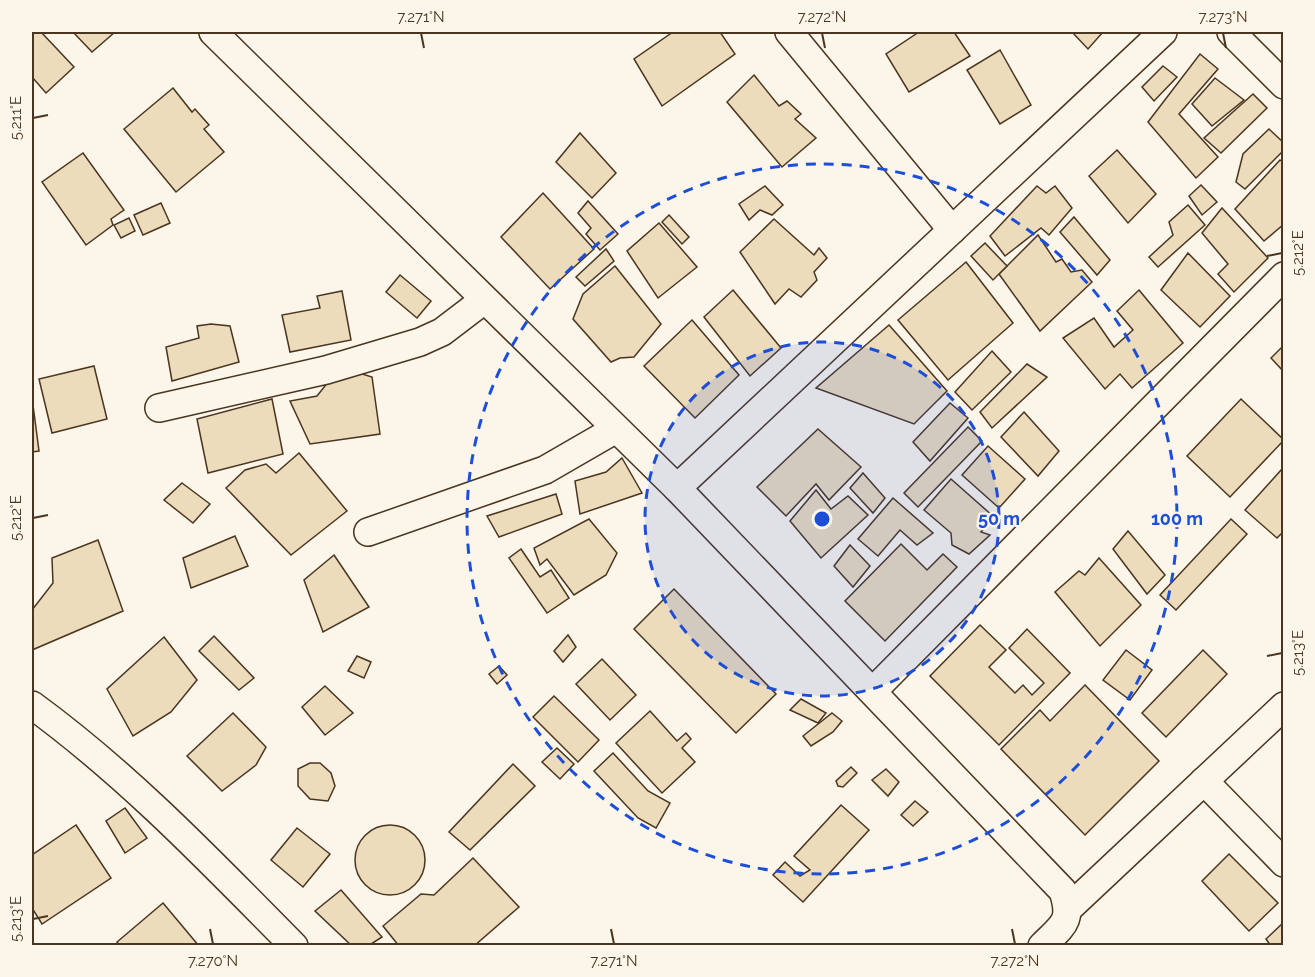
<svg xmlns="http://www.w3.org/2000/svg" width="1315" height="977" font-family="Raleway,sans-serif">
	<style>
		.building { fill: #ecdcbc; stroke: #4a3520; stroke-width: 1.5 }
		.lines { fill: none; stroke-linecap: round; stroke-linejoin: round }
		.minor-casing { stroke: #4a3520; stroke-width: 30 }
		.minor { stroke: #fbf6e9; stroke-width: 27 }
		.ticks { fill: none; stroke: #4a3520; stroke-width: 2 }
		.ring { fill: none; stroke: #1d4ed8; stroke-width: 3; stroke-dasharray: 10 8 }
		.centre { fill: #1d4ed8; stroke: #fbf6e9; stroke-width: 3 }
		.ring-label { font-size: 18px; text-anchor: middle; font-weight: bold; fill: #1d4ed8; stroke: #fbf6e9; stroke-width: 4.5; stroke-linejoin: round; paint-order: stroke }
		.neatline { fill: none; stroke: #4a3520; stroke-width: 2 }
		.ticks-label { font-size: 15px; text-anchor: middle; fill: #4a3520 }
	</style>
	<rect width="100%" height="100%" fill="#fbf6e9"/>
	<g class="building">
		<polygon points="32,32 41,32 74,67 46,93 32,77"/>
		<polygon points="73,32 115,32 92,52"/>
		<polygon points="673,32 720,32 735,54 662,106 634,59"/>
		<polygon points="919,32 954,32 970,56 909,92 886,54"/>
		<polygon points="1072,32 1103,32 1088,49"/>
		<polygon points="1000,50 1031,105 1000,124 967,70"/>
		<polygon points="1200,54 1218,69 1179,114 1218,157 1196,178 1148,122"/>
		<polygon points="1163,66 1177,77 1154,101 1142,87"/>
		<polygon points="754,75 779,106 787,101 801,114 795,119 816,138 782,167 727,102"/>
		<polygon points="1215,78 1244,100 1212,126 1192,104"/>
		<polygon points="173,88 192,112 195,109 209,125 204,129 224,152 176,192 124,129"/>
		<polygon points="1253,94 1267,108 1221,153 1204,138"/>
		<polygon points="1269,129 1284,143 1284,150 1245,189 1236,182 1243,154"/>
		<polygon points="580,133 616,173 592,198 556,162"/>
		<polygon points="1117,150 1156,194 1128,223 1089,176"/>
		<polygon points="83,153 124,210 111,219 113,225 86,245 42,182"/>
		<polygon points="1280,160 1284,163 1284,224 1264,241 1235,209"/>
		<polygon points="1201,185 1217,202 1202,215 1189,196"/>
		<polygon points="765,186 783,205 772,215 760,210 749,220 739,204"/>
		<polygon points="1037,186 1046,193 1055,186 1072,208 1049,235 1041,228 1005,256 990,236"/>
		<polygon points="543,193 594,249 550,289 501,237"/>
		<polygon points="588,201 618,234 600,250 586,234 591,228 578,213"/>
		<polygon points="161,203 170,223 143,235 134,215"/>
		<polygon points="1188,205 1205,225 1158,267 1149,257 1173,235 1169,222"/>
		<polygon points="1222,208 1268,258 1234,292 1218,274 1228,264 1202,233"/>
		<polygon points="669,215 689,237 682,244 662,222"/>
		<polygon points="1074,217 1110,260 1097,275 1060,232"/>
		<polygon points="129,218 135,231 121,238 114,225"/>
		<polygon points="774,219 814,255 819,248 827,258 814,272 817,280 801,297 789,289 775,304 740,252"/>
		<polygon points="659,223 697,267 658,298 627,251"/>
		<polygon points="1038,235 1056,262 1062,259 1071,272 1082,270 1092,282 1040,331 999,274"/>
		<polygon points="985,243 1007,266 993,280 971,256"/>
		<polygon points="606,249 614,261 585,286 576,277"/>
		<polygon points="1188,253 1230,296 1200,327 1161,290"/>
		<polygon points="966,262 1013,323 948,380 898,320"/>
		<polygon points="615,266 661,324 634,357 620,358 611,362 573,319 583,294"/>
		<polygon points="400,275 431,301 417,318 386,292"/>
		<polygon points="733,290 781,348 750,376 704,317"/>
		<polygon points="1139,290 1183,343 1132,388 1120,374 1105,389 1063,338 1094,318 1114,347 1133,330 1117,311"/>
		<polygon points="342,291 351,340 290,352 282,315 320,308 317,296"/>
		<polygon points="692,320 739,375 695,418 644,366"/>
		<polygon points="211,324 230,326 239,362 172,381 166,347 199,338 197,326"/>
		<polygon points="889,325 947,391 914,424 816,388"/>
		<polygon points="1284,345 1284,372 1271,358"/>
		<polygon points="992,351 1011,372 972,410 955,392"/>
		<polygon points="1027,364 1047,377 992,428 980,412"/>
		<polygon points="94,366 107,419 52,433 39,379"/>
		<polygon points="340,367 372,377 380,434 310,444 290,401 317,396"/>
		<polygon points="272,399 283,454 208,473 197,419"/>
		<polygon points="1241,399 1284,440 1230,497 1187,456"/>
		<polygon points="950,403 968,418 930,461 913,442"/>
		<polygon points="33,405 39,451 32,452 32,406"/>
		<polygon points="1024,412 1059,451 1038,476 1001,437"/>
		<polygon points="968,427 982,441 918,507 904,493"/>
		<polygon points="818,429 861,467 829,500 816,484 786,516 757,487"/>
		<polygon points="988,446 1025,479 999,508 962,475"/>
		<polygon points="299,453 347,511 291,555 226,488 245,470 266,464 276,473"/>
		<polygon points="622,458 642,493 580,514 575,481 606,472"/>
		<polygon points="1282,469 1284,531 1277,538 1245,510"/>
		<polygon points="863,473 885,498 873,513 850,488"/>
		<polygon points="951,479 994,517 981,532 990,535 969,554 952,545 951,533 924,510"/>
		<polygon points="182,483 210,504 193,523 164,500"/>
		<polygon points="816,490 831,509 848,496 868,515 821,558 790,521"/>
		<polygon points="556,494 562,514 499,537 487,516"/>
		<polygon points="893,498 933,533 917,545 900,530 878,556 858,539"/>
		<polygon points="589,519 617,553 606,575 574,595 547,559 540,565 534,548"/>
		<polygon points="1231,519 1247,534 1176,610 1160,595"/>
		<polygon points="1128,531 1165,575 1147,594 1113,549"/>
		<polygon points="235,536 248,566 191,588 183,558"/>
		<polygon points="98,540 123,611 32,650 32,610 53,583 52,558"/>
		<polygon points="901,544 927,570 943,554 957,567 885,641 845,601"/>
		<polygon points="850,545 870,566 853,587 834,566"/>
		<polygon points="521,549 540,577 551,570 569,598 547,613 509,558"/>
		<polygon points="334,555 369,607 323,632 304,580"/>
		<polygon points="1099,558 1141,605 1100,646 1055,592 1079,571 1085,575"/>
		<polygon points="674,589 776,694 736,733 634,629"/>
		<polygon points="980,625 1006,650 989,667 1015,693 1023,685 1032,695 1044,683 1009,648 1027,629 1070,673 999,745 930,676"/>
		<polygon points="568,635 576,647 563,662 554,651"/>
		<polygon points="214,636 254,678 239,690 199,651"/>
		<polygon points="164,637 197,680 171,712 133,736 107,689"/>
		<polygon points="1126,650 1152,670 1130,700 1103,680"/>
		<polygon points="1203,650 1227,674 1166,737 1142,713"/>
		<polygon points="357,656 371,662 364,678 348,671"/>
		<polygon points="602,659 636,695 610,720 576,684"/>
		<polygon points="499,666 507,675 497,684 489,674"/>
		<polygon points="1085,685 1159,761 1085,835 1001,749 1040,710 1050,721"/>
		<polygon points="325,686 353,713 325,735 302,707"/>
		<polygon points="554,696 599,740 578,762 533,717"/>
		<polygon points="801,699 826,713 818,723 790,710"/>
		<polygon points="650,711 677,741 686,733 691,739 682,748 695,762 662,793 616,743"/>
		<polygon points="233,713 266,747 256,765 222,791 187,756"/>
		<polygon points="832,713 842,721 833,732 811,746 803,736"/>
		<polygon points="557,748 574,764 560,779 542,762"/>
		<polygon points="613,753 648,791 670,803 656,828 638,818 594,771"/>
		<polygon points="310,763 320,763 331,773 335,786 328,801 310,799 298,786 298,769"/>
		<polygon points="513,764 535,786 470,850 449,832"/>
		<polygon points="851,767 857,773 843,787 838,786 836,781"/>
		<polygon points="886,769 899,782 888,796 872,780"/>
		<polygon points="915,801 928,812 913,826 901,815"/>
		<polygon points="841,805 869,830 803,902 773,875 785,862 800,876 810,870 794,856"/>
		<polygon points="125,808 147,838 125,853 106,821"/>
		<polygon points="76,825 111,878 42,924 32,908 32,855"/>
		<circle cx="390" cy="860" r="35"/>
		<polygon points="297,828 330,854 303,887 271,860"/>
		<polygon points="1229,854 1278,903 1249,931 1202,881"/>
		<polygon points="473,858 519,907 474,946 399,946 383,926 421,894 434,895"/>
		<polygon points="341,890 382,937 368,946 352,946 315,911"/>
		<polygon points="163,903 199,946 120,946 117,942"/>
		<polygon points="1284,922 1284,946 1271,946 1266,939"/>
	</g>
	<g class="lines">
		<defs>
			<g id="minor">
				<path d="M 213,32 L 677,488 L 1063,891 C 1073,922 1063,925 1042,946"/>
				<polyline points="789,32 952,230"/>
				<polyline points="1231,32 1284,85"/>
				<polyline points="159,408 326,370 420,342 442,332 484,300"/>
				<polyline points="677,488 1163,32"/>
				<polyline points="368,532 545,470 616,429"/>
				<polyline points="873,691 1284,276"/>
				<path d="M 32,705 C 128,775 210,861 294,946"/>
				<polyline points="1204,781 1284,863"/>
				<polyline points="1069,908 1284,706"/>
			</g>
		</defs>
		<use href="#minor" class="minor-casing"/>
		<use href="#minor" class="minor"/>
	</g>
	<path class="ticks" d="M 421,33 L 424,48M 822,33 L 825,48M 1223,33 L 1226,48M 33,118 L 48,115M 1267,256 L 1282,253M 33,518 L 48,515M 1267,656 L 1282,653M 33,919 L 48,916M 210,929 L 213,944M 611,929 L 614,944M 1012,929 L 1015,944"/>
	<circle cx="822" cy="519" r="177" fill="#1d4ed8" fill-opacity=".12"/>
	<g class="ring">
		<circle cx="822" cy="519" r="177"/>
		<circle cx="822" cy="519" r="355"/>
	</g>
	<circle cx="822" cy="519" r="9" class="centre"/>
	<g class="ring-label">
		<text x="999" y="525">50 m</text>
		<text x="1177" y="525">100 m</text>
	</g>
	<rect width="1315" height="977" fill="none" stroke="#fbf6e9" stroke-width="66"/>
	<rect x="33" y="33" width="1249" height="911" class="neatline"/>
	<g class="ticks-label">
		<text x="421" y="22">7.271°N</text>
		<text x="822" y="22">7.272°N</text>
		<text x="1223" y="22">7.273°N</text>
		<text transform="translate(16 118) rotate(-90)" y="5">5.211°E</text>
		<text transform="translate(1298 253) rotate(-90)" y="5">5.212°E</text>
		<text transform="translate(16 518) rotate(-90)" y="5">5.212°E</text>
		<text transform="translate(1298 653) rotate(-90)" y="5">5.213°E</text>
		<text transform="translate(16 919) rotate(-90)" y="5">5.213°E</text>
		<text x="213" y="966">7.270°N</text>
		<text x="614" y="966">7.271°N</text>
		<text x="1015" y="966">7.272°N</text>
	</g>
</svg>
